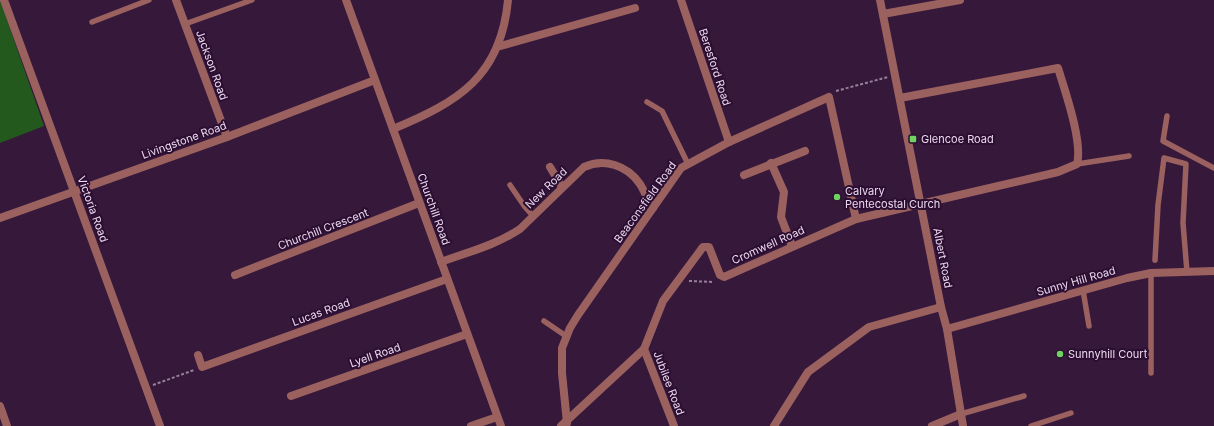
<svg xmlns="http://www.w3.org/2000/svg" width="1214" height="426" font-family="Inter,sans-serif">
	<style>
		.green { fill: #24591d }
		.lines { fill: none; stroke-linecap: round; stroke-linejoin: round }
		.path { stroke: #98809c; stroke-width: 2; stroke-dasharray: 3 2; stroke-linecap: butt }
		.service { stroke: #9b615f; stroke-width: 5.5 }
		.minor { stroke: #9b615f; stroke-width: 8 }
		.poi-dot { fill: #6ed361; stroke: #2b0e31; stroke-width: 1.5 }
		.labels { text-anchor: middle; stroke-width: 4; stroke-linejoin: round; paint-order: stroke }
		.street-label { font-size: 11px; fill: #ebd8ee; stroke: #2b0e31 }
		.poi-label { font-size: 11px; fill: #ebd8ee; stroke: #2b0e31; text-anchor: start }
	</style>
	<rect width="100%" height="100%" fill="#36183b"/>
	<polygon class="green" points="0,0 44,126 0,143"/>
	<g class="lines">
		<g class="path">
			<polyline points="836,91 888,77"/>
			<polyline points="689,281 714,282"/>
			<polyline points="153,385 194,370"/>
		</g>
		<g class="service">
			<polyline points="92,22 149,0"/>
			<polyline points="185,24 252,0"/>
			<polyline points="647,102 662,111 688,164"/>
			<polyline points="1167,116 1163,141 1214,168"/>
			<polyline points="1077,164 1129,156"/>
			<polyline points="510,185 525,207 533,216"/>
			<polyline points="1155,260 1158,205 1164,158 1186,164 1183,223 1187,272"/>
			<polyline points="1083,290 1089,326"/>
			<polyline points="544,321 566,336"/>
			<polyline points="1151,373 1151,273"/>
			<polyline points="961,414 1024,396"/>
			<polyline points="1031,426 1071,413"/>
		</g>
		<g class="minor">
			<polyline points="4,0 160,426"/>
			<polyline points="176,0 227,137"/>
			<polyline points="346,0 501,426"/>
			<polyline points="681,0 729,142"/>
			<polyline points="880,0 941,307 947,329 963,426"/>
			<polyline points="883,14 960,0"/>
			<polyline points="497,47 635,8"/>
			<path d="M 393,129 C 458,102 501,77 508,0"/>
			<polyline points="771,163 784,192 781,217 792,246"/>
			<polyline points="550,167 562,187"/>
			<polyline points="744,175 805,151"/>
			<polyline points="0,218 227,137 375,80"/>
			<path d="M 441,262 C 468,252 496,245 520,229 L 584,167 C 604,158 627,165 640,184 C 645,192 648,201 653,208"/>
			<polyline points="235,275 419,203"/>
			<polyline points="947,329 1127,278 1151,273 1214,271"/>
			<polyline points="644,349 674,426"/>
			<polyline points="198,355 202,367 447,279"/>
			<polyline points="291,396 467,334"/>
			<polyline points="0,406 7,426"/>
			<polyline points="567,423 562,373 562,348 570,328 578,315 681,168 729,142 829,97 856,219"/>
			<polyline points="471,426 497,417"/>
			<path d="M 561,426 L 644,349 L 663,301 L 703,247 L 709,247 L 720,275 L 724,277 L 856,219 L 1058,172 L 1077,164 C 1083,142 1065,91 1058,68 L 900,98"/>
			<polyline points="774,426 808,372 869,327 941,307"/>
			<polyline points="932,426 961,414"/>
		</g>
	</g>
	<g class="poi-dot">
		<rect x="909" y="135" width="8" height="8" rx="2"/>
		<circle cx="837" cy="197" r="4"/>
		<circle cx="1060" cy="354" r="4"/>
	</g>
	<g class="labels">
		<g class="street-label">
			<text transform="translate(212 65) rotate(70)" y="4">Jackson Road</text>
			<text transform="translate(715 67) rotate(72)" y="4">Beresford Road</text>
			<text transform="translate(184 140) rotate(-20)" y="4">Livingstone Road</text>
			<text transform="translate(546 188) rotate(-44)" y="4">New Road</text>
			<text transform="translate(645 202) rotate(-54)" y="4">Beaconsfield Road</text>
			<text transform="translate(93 209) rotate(70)" y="4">Victoria Road</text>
			<text transform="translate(434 209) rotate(70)" y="4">Churchill Road</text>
			<text transform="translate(323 229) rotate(-21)" y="4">Churchill Crescent</text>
			<text transform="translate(768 245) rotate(-24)" y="4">Cromwell Road</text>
			<text transform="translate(943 258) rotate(79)" y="4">Albert Road</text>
			<text transform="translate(1076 281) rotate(-16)" y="4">Sunny Hill Road</text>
			<text transform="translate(321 312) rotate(-20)" y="4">Lucas Road</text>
			<text transform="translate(375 355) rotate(-19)" y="4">Lyell Road</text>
			<text transform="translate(669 383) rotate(69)" y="4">Jubilee Road</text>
		</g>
		<g class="poi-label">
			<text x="921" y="143">Glencoe Road</text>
			<text x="845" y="195">Calvary<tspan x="845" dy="13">Pentecostal Curch</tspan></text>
			<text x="1068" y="358">Sunnyhill Court</text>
		</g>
	</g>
</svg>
